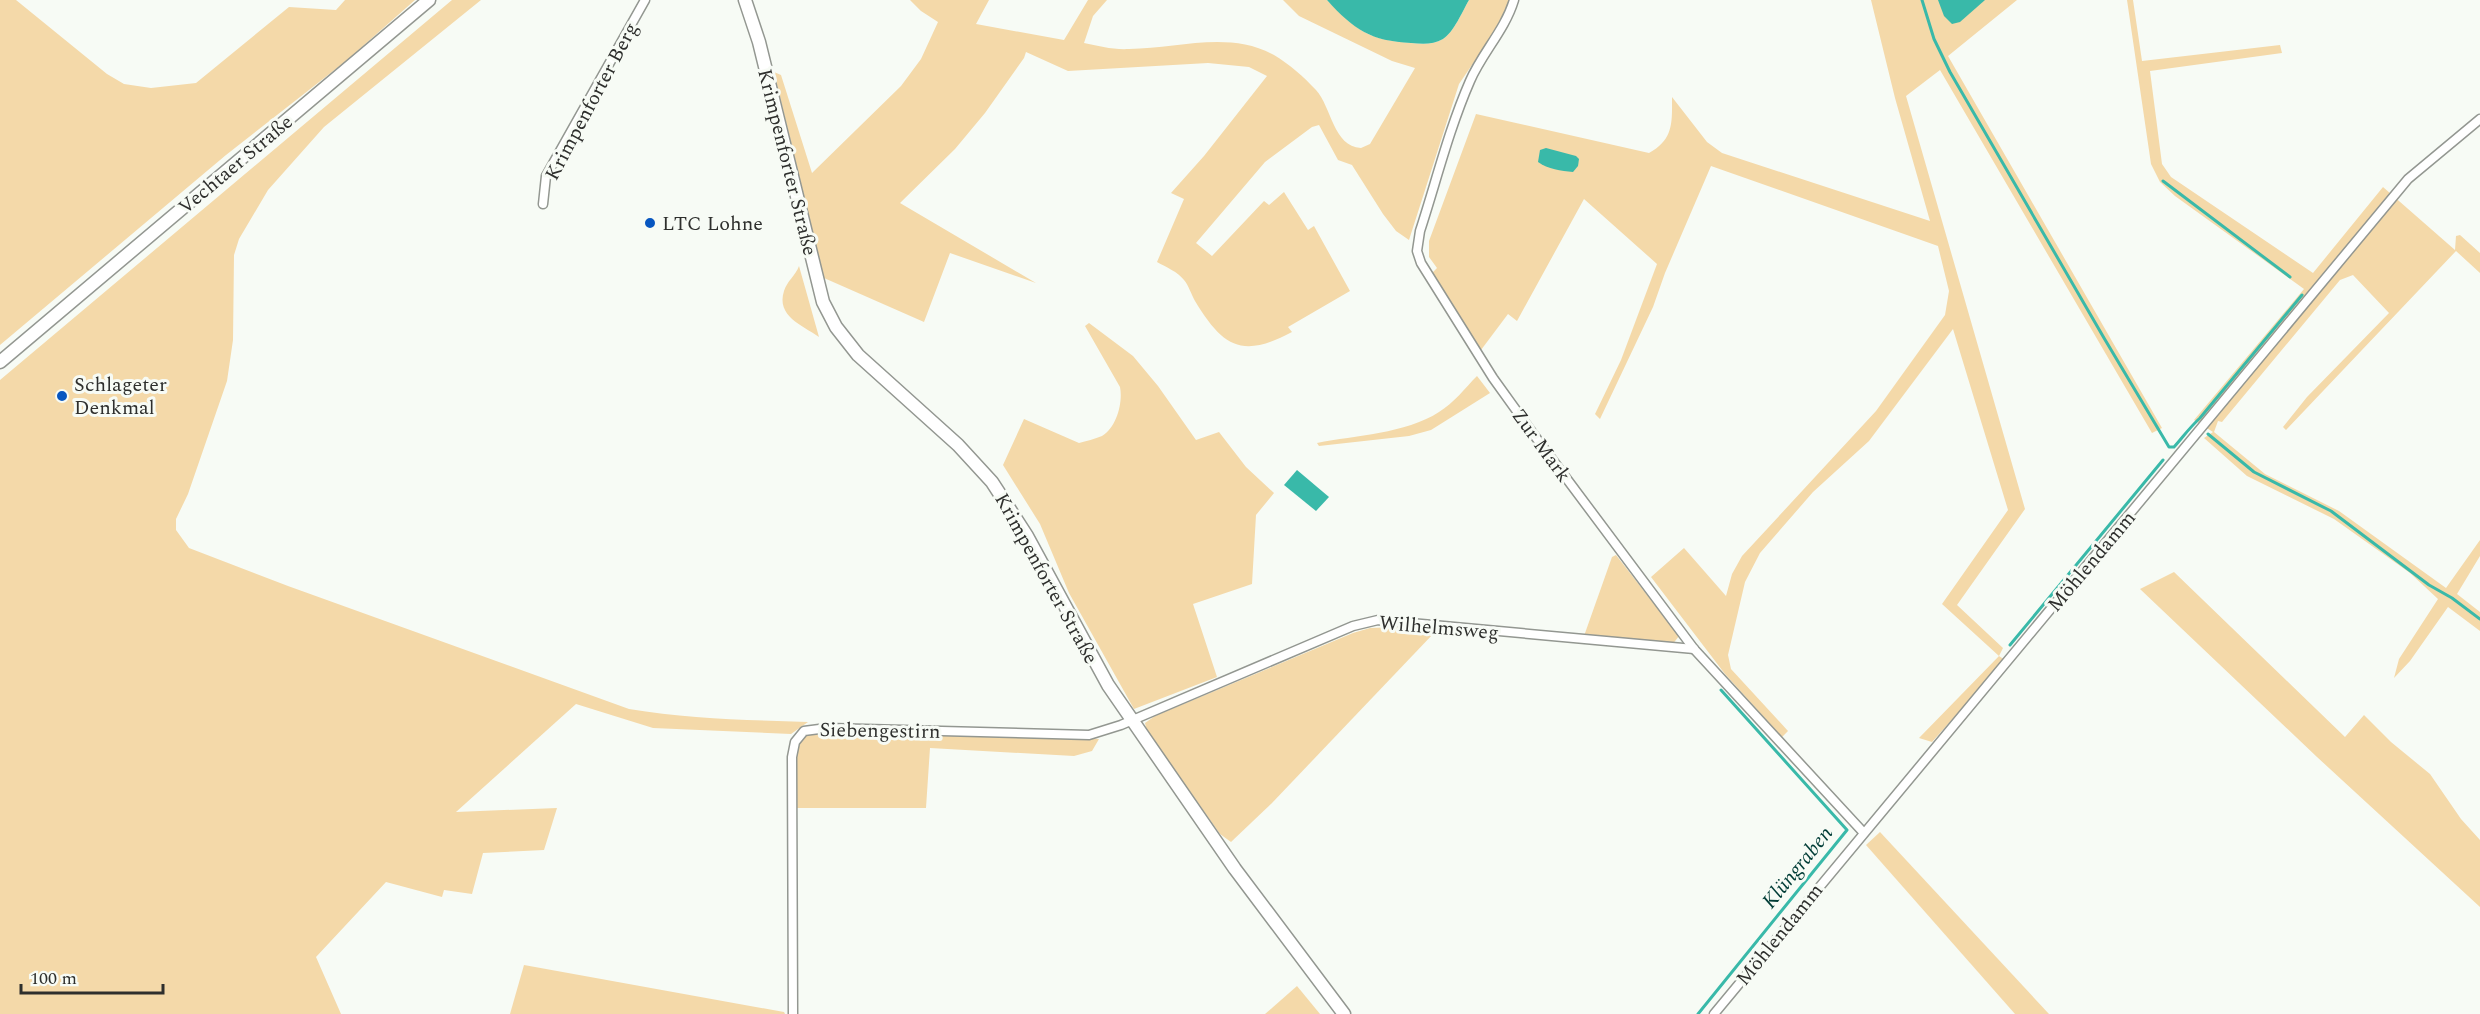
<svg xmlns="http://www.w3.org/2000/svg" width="2480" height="1014" font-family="Spectral,serif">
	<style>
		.green { fill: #f4d9a9 }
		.water { fill: #39b9a9 }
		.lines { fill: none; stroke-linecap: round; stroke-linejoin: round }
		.stream { stroke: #39b9a9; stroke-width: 3 }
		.street-casing { stroke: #939791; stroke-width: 11 }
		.secondary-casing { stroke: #939791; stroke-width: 15 }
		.street { stroke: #fff; stroke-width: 8 }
		.secondary { stroke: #fff; stroke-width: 12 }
		.poi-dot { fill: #0756c0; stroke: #f7fbf5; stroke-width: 2 }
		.labels { text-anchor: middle; stroke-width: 6; stroke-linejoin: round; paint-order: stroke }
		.street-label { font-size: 20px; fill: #2e2f2d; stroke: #f7fbf5 }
		.poi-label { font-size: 20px; fill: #2e2f2d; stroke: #f7fbf5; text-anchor: start }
		.water-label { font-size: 21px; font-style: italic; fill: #013c36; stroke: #f7fbf5 }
	</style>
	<rect width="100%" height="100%" fill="#f7fbf5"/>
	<g class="green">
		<polygon points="0,0 16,0 107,74 124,84 151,88 196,83 289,7 336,10 345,0 415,0 346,61 226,155 0,345"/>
		<path d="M 452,0 L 481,0 L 324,127 L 268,190 L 239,239 L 234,255 L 233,340 L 227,381 L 188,494 L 176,519 L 176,530 L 189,548 L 288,586 L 629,709 C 688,719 748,720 808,722 L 791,734 L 653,728 L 576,704 L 456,812 L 557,808 L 544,850 L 483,853 L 472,894 L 444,890 L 442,897 L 386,882 L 316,957 L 341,1014 L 0,1014 L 0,380 Z"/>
		<path d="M 910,0 L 989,0 L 976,24 L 1064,40 L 1088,0 L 1107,0 L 1093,16 L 1084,43 C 1098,46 1114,50 1129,49 C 1177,49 1228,30 1274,55 C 1289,64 1304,77 1316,90 C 1332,108 1333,146 1361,148 L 1370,144 L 1415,68 L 1392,61 L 1299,16 L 1283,0 L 1327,0 C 1356,30 1368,40 1411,43 C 1422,44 1433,45 1443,39 C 1454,32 1462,12 1469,0 L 1510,0 L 1493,34 L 1459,84 L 1409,240 L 1396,231 L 1383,214 L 1352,165 L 1338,160 L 1319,125 L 1312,127 L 1265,162 L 1196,243 L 1212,256 L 1264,201 L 1269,205 L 1284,192 L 1308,230 L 1314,226 L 1350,291 L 1288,327 L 1292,332 C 1242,359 1223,347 1195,301 C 1191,294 1189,286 1184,280 C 1178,272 1166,267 1157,262 L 1184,199 L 1171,193 L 1204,156 L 1267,76 L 1249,67 L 1208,63 L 1068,71 L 1026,52 L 1024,58 L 985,113 L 955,149 L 900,203 L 1036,283 L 950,253 L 924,322 L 824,278 L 774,72 L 781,75 L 812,173 L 901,86 L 921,59 L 938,22 L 921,11 Z"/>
		<path d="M 1871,0 L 2017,0 L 1948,56 L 2162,428 L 2152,433 L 1940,70 L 1906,96 L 2025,509 L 1957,605 L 2003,648 L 1999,656 L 2005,660 L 1932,742 L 1919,738 L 1999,656 L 1942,604 L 2008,510 L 1953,329 L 1869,441 L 1813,492 L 1760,553 L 1745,582 L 1728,655 L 1731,669 L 1788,731 L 1782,737 L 1725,674 L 1651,577 L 1684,548 L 1726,596 L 1732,574 L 1742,556 L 1876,411 L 1945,315 L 1949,291 L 1938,246 L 1711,166 L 1665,273 L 1653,307 L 1600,419 L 1595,414 L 1621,360 L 1657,264 L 1584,199 L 1517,321 L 1508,314 L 1481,350 L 1432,273 L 1437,268 L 1429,257 L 1429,241 L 1476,114 L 1649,153 C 1674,139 1672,122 1672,97 L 1707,142 L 1722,153 L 1930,221 L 1895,98 Z"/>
		<polygon points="2127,0 2133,0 2142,61 2280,45 2282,53 2150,71 2162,164 2171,177 2313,273 2383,187 2455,250 2456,236 2460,235 2480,253 2480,273 2456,251 2286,430 2283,427 2307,397 2389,313 2353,275 2340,280 2222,422 2218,421 2214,432 2265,474 2339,511 2446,588 2480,540 2480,556 2457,594 2480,612 2480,631 2448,607 2410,661 2394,678 2399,659 2438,599 2410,573 2334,519 2247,476 2204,438 2213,432 2194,420 2304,289 2175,196 2160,182 2151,164"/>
		<path d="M 799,266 L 819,337 C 802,325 776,316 784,291 C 787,281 796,275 799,266 Z"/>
		<path d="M 1089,323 L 1133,356 L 1158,386 L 1196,440 L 1219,432 L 1246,467 L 1274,493 L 1256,515 L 1252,584 L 1193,604 L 1217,677 L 1134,709 L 1069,593 L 1040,524 L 1003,465 L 1024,419 L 1079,443 C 1086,441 1095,439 1102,436 C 1117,427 1123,402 1120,387 L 1085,326 Z"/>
		<path d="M 1477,376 L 1490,393 L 1431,430 L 1409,436 L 1319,446 L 1317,443 C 1356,435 1405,434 1439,412 C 1454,403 1465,388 1477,376 Z"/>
		<polygon points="1616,555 1679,636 1672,645 1584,636 1612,557"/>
		<polygon points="2174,572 2345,737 2364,715 2391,742 2430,774 2461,819 2480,840 2480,907 2317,757 2140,589"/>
		<polygon points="1398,627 1434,633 1272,803 1231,842 1220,834 1147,731 1145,723 1155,716 1353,633 1370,628"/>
		<path d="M 817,732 L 1090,738 L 1099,739 L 1092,751 L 1074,756 L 930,748 L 926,808 L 795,808 C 795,783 790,754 806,734 Z"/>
		<polygon points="1880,832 2049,1014 2015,1014 1866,845"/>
		<polygon points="524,965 784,1012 785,1014 510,1014"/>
		<polygon points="1297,986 1320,1014 1265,1014"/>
	</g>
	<g class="water">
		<path d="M 1327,0 L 1469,0 C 1462,12 1454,32 1443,39 C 1433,45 1422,44 1411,43 C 1371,41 1354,30 1327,0 Z"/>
		<polygon points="1938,0 1985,0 1960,22 1952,24 1944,16"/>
		<path d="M 1546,148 L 1576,156 L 1579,159 L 1578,166 L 1573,172 C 1561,171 1548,169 1538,162 L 1540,150 Z"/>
		<polygon points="1297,470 1329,497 1316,511 1284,485"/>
	</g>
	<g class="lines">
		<g class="stream">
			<path d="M 1922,0 L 1934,39 L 1950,72 L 2104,338 L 2169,447 L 2174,447 C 2183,437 2190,427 2200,418 L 2302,295"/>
			<polyline points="2163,181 2290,277"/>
			<polyline points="2208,434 2254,472 2331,511 2429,585 2452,598 2480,619"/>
			<polyline points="2010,645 2163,460"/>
			<polyline points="1698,1014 1847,830 1721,690"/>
		</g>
		<defs>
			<g id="street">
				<path d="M 1514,0 C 1505,30 1482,53 1470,81 C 1449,129 1436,182 1420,231 L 1417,251 L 1421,263 L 1493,378 L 1534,435 L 1694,649 L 1863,832"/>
				<polyline points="543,204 546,176 645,0"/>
				<polyline points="793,1014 792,757 795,742 804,731 827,728 1089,735 1121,725 1353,626 1378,620 1694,649"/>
				<polyline points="1714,1014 2408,179 2480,119"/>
			</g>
			<g id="secondary">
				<polyline points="745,0 759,42 823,302 836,327 858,355 958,445 992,482 1027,536 1108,685 1235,869 1344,1014"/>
				<polyline points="0,362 429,0"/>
			</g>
		</defs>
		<use href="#street" class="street-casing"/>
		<use href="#secondary" class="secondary-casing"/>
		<use href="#street" class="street"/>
		<use href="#secondary" class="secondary"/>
	</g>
	<g class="poi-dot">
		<circle cx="650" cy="223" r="6"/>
		<circle cx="62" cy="396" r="6"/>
	</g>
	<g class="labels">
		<g class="street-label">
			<text transform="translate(591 101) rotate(-62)" y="7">Krimpenforter Berg</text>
			<text transform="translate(788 162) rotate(76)" y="7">Krimpenforter Straße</text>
			<text transform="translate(235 164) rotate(-40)" y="7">Vechtaer Straße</text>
			<text transform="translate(1542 445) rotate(54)" y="7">Zur Mark</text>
			<text transform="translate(2091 561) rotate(-50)" y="7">Möhlendamm</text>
			<text transform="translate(1047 578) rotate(61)" y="7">Krimpenforter Straße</text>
			<text transform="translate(1439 627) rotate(5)" y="7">Wilhelmsweg</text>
			<text transform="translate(880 730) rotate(1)" y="7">Siebengestirn</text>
			<text transform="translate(1779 934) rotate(-51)" y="7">Möhlendamm</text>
		</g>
		<g class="poi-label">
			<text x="662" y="230">LTC Lohne</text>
			<text x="74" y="391">Schlageter<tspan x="74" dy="23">Denkmal</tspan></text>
		</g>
		<g class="water-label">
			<text transform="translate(1797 867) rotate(-51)" y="7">Klüngraben</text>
		</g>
	</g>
	<path d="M21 984v9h142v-9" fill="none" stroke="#2e2f2d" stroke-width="3"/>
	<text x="30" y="984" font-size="18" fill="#2e2f2d" stroke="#f7fbf5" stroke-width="4.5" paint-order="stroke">100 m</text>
</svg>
